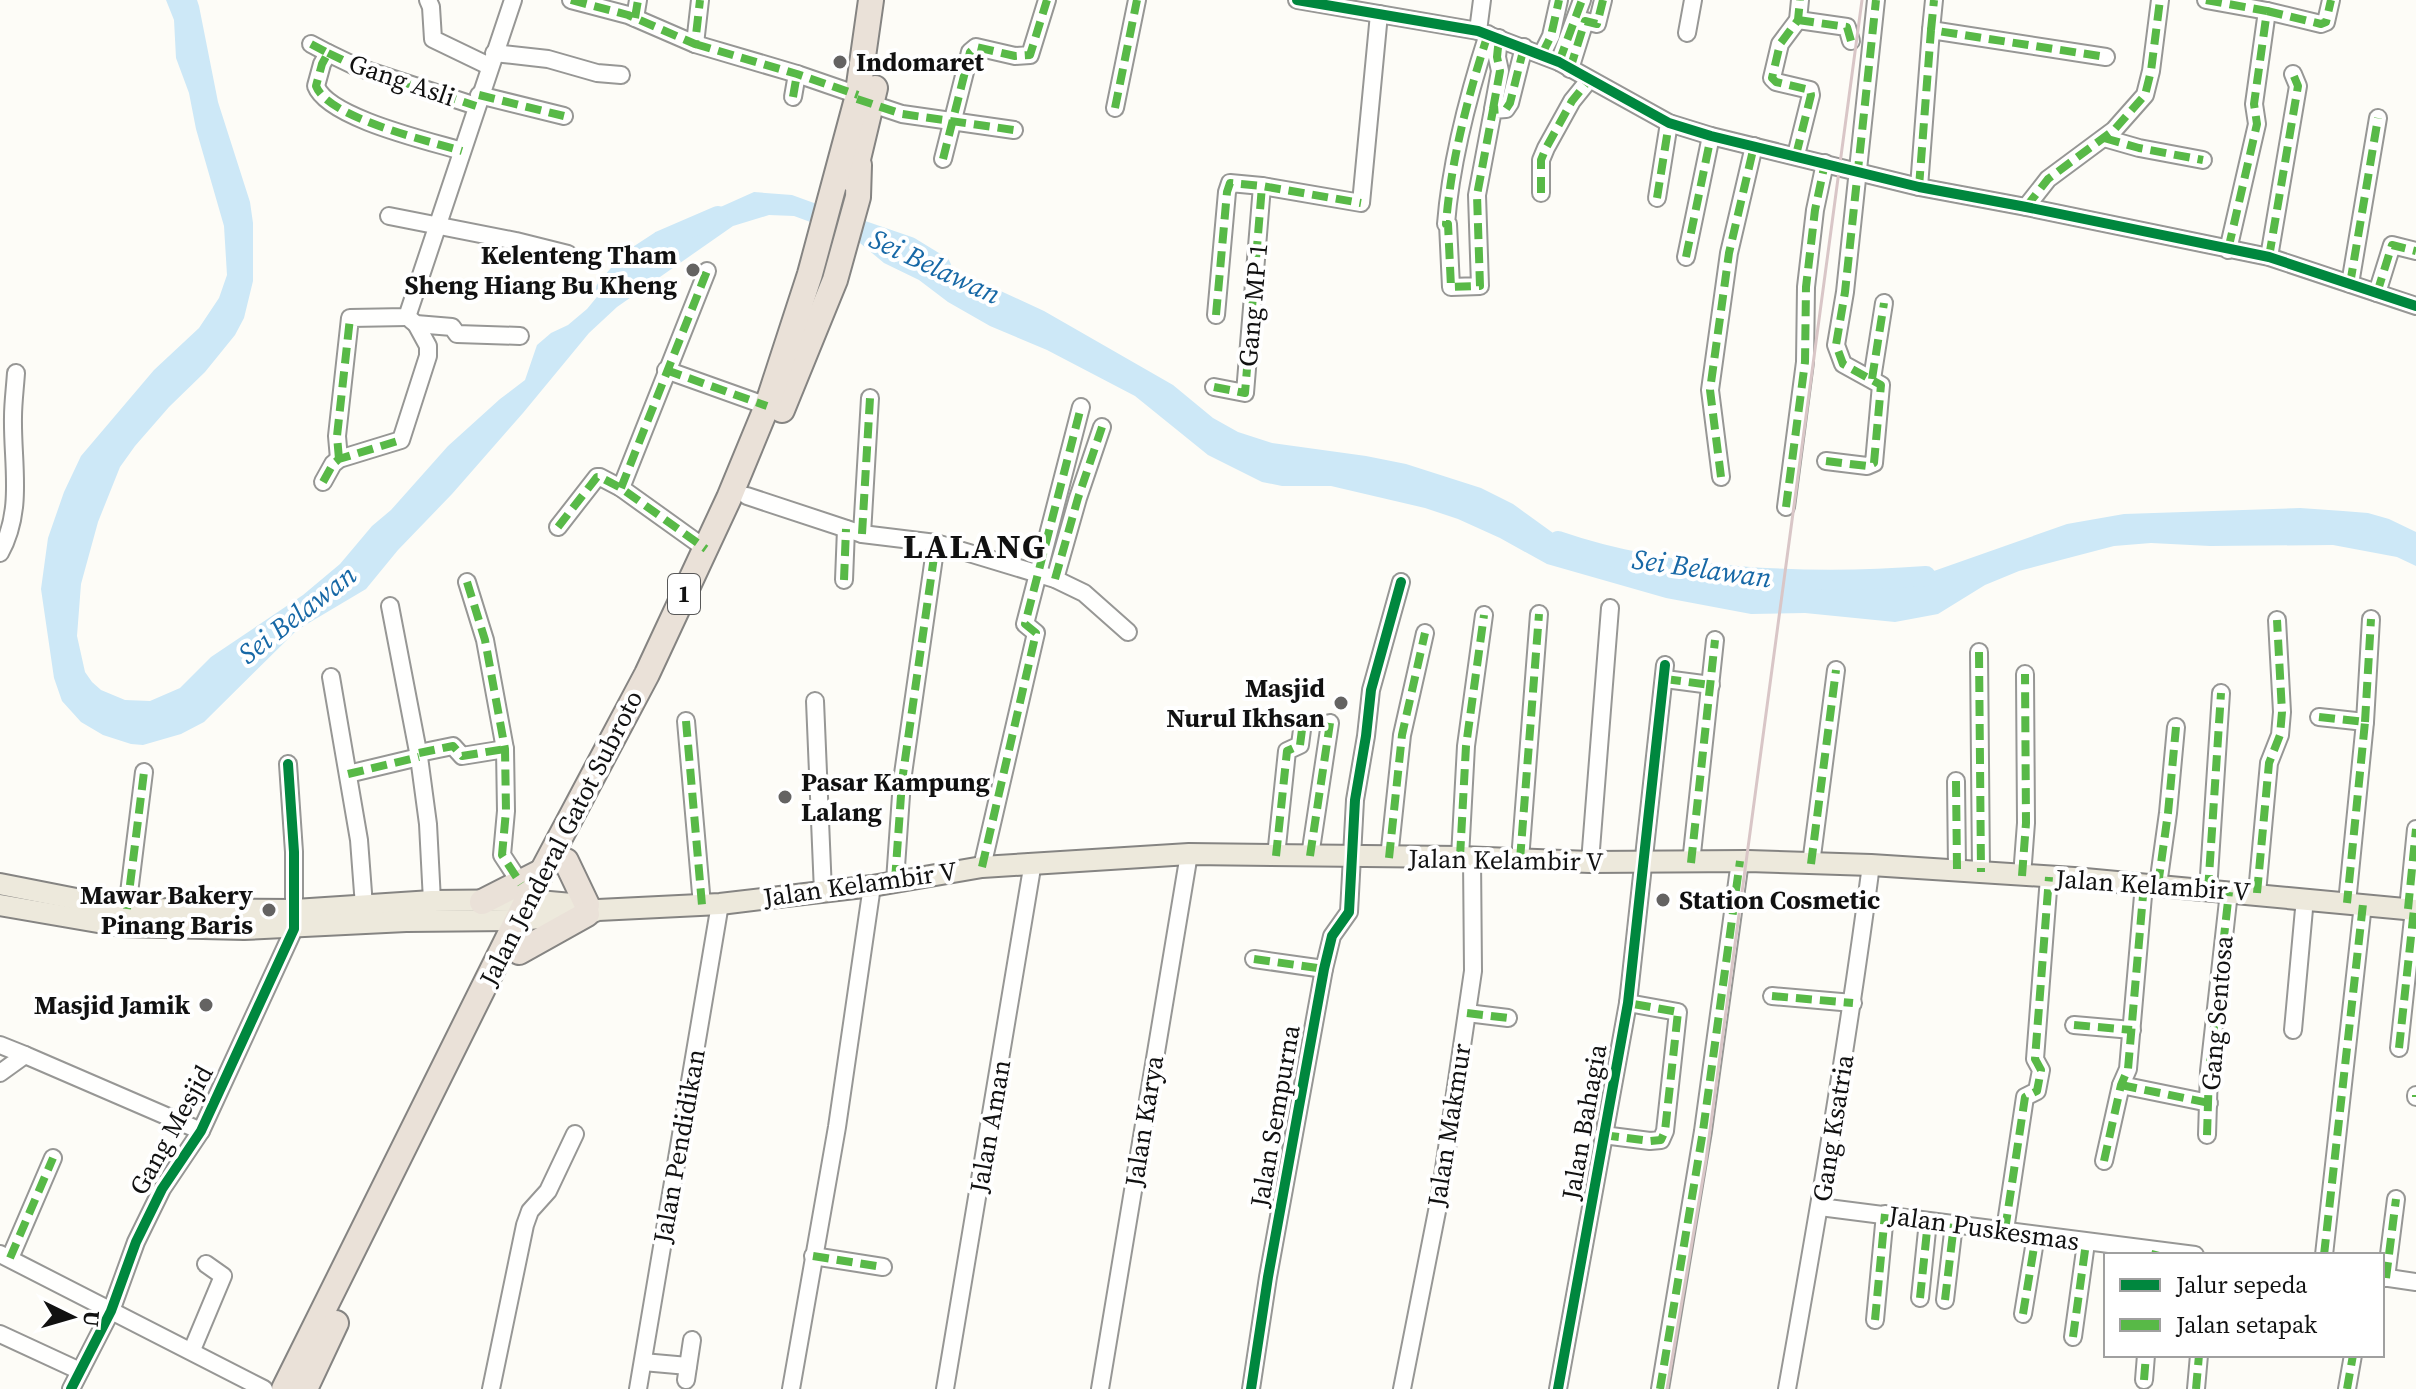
<svg xmlns="http://www.w3.org/2000/svg" width="2416" height="1389" font-family="'Source Serif 4',serif">
	<style>
		.water { fill: #cde8f7 }
		.lines { fill: none; stroke-linecap: round; stroke-linejoin: round }
		.river { stroke: #cde8f7; stroke-width: 20 }
		.minor-casing { stroke: #979795; stroke-width: 20 }
		.major-casing { stroke: #858482; stroke-width: 24 }
		.highway-casing { stroke: #858482; stroke-width: 28 }
		.minor { stroke: #fffffe; stroke-width: 16 }
		.major { stroke: #ede9dc; stroke-width: 20 }
		.highway { stroke: #eae1d8; stroke-width: 24 }
		.rail { stroke: #d9c6c7; stroke-width: 3 }
		.quiet { stroke: #58b947; stroke-width: 8; stroke-dasharray: 16 8; stroke-linecap: butt }
		.cycleway-casing { stroke: #fff; stroke-width: 15 }
		.cycleway { stroke: #00873e; stroke-width: 10 }
		.poi-dot { fill: #646362; stroke: #fff; stroke-width: 3 }
		.labels { text-anchor: middle; stroke-width: 8; stroke-linejoin: round; paint-order: stroke }
		.shield { fill: #fff; stroke: #585858; stroke-width: 2 }
		.shield-label { font-size: 24px; font-weight: bold; fill: #111 }
		.poi-label { font-size: 26px; font-weight: bold; fill: #111; stroke: #fff; text-anchor: end }
		.street-label { font-size: 26px; fill: #111; stroke: #fff }
		.water-label { font-size: 28px; font-style: italic; fill: #1768a6; stroke: #fff }
		.district-label { font-size: 34px; font-weight: bold; letter-spacing: 2px; fill: #111; stroke: #fff }
	</style>
	<rect width="100%" height="100%" fill="#fdfcf7"/>
	<polygon class="water" points="166,0 197,0 199,6 218,102 250,202 253,223 253,281 244,318 235,335 205,372 169,407 135,446 120,467 98,522 81,584 77,636 85,672 92,682 101,690 125,700 150,701 180,688 211,657 303,595 340,564 372,526 391,510 448,446 500,399 525,380 537,345 551,333 568,325 587,309 611,280 626,268 671,241 716,209 754,192 792,195 858,219 876,239 916,252 1044,311 1173,385 1213,418 1238,432 1272,443 1366,456 1406,464 1481,488 1513,504 1560,538 1607,558 1713,575 1837,582 1891,579 1931,572 2067,524 2124,514 2300,508 2343,511 2368,513 2389,519 2416,532 2416,566 2397,557 2333,545 2210,546 2151,543 2114,546 2019,571 1985,585 1938,614 1895,622 1805,613 1751,614 1666,598 1547,564 1500,538 1458,519 1425,508 1331,486 1282,486 1262,482 1208,455 1135,396 1047,350 990,326 948,302 919,280 884,263 854,238 794,216 769,215 733,226 617,307 589,333 523,413 452,494 398,550 366,589 297,630 204,722 181,734 143,745 131,744 103,735 81,722 62,701 54,678 41,589 48,538 64,492 81,456 154,370 199,328 219,298 227,275 224,226 196,129 189,93 176,58 174,20"/>
	<g class="lines">
		<g class="river">
			<polyline points="846,225 910,247 941,266"/>
			<polyline points="606,289 631,260 660,241 718,216"/>
			<path d="M 1558,541 C 1668,579 1810,585 1926,576"/>
		</g>
		<defs>
			<g id="minor">
				<polyline points="428,0 431,7 433,39 489,66"/>
				<polyline points="571,0 628,15 695,44 700,0"/>
				<polyline points="1297,0 1478,31 1559,62 1669,123 1711,136 1919,187 2026,207 2269,257 2416,306"/>
				<polyline points="2206,0 2267,11 2254,104 2257,124 2228,250"/>
				<polyline points="2267,11 2321,24 2326,22 2331,0"/>
				<polyline points="635,18 638,0"/>
				<polyline points="1798,20 1847,27 1851,41"/>
				<polyline points="1931,30 1934,0"/>
				<polyline points="1478,31 1482,0"/>
				<polyline points="1687,33 1693,0"/>
				<path d="M 1488,34 C 1468,96 1451,160 1446,224 L 1448,224 L 1451,287 L 1480,286 L 1477,195 L 1493,110 L 1506,109 L 1510,103 L 1524,47"/>
				<path d="M 311,44 L 328,53 L 322,64 L 316,86 C 328,118 429,141 462,151"/>
				<polyline points="695,44 797,74 858,95"/>
				<polyline points="328,53 357,67 476,106"/>
				<polyline points="494,53 548,59 597,73 621,75"/>
				<polyline points="1542,54 1551,36 1559,0"/>
				<polyline points="1559,62 1582,0"/>
				<polyline points="1570,69 1585,21 1597,24 1603,0"/>
				<polyline points="479,95 564,116"/>
				<polyline points="793,97 797,74"/>
				<polyline points="863,101 902,114 1014,130"/>
				<polyline points="1115,108 1137,0"/>
				<polyline points="1493,109 1500,71 1497,57 1499,38"/>
				<polyline points="2104,138 2139,148 2203,160"/>
				<polyline points="1796,155 1811,95 1810,90 1776,82 1772,78 1780,44 1798,20 1800,0"/>
				<polyline points="943,159 970,52 976,47 1015,56 1030,55 1047,0"/>
				<polyline points="1919,187 1931,30 2106,57"/>
				<polyline points="1541,193 1541,160 1546,148 1572,101 1589,80"/>
				<polyline points="1657,198 1669,123"/>
				<polyline points="2026,207 2048,179 2114,130 2145,95 2151,71 2160,0"/>
				<polyline points="389,216 516,241 568,254"/>
				<polyline points="1686,257 1711,136"/>
				<polyline points="2269,257 2298,86 2293,74"/>
				<polyline points="2350,284 2378,118"/>
				<polyline points="2377,293 2392,245 2416,251"/>
				<polyline points="1216,315 1227,192 1230,183 1262,186 1361,203 1379,14"/>
				<polyline points="411,320 416,324 452,327 457,334 520,336"/>
				<polyline points="666,370 767,406"/>
				<polyline points="1872,379 1884,303"/>
				<polyline points="1214,387 1245,393 1262,186"/>
				<polyline points="339,459 337,436 350,318 407,317 513,0"/>
				<polyline points="1826,461 1867,466 1874,463 1881,385 1843,364 1836,345 1845,292 1876,0"/>
				<polyline points="1721,477 1710,390 1729,253 1754,146"/>
				<polyline points="323,482 333,464 339,459 401,440 428,356 428,346 416,324"/>
				<polyline points="621,488 707,271"/>
				<polyline points="747,496 862,534 936,543 1055,579 1084,593 1128,632"/>
				<polyline points="1786,507 1805,362 1806,287 1815,210 1825,163"/>
				<polyline points="558,527 597,477 600,477 621,488 706,549"/>
				<polyline points="862,534 870,398"/>
				<path d="M 0,553 C 24,510 12,463 13,417 C 13,403 15,388 16,373"/>
				<polyline points="1055,579 1078,498 1102,427"/>
				<polyline points="844,580 846,529"/>
				<polyline points="467,582 485,640 505,749 506,811 502,855 521,884"/>
				<polyline points="390,606 419,757 428,824 432,901"/>
				<polyline points="1979,652 1981,872"/>
				<polyline points="331,677 359,840 364,906"/>
				<polyline points="1665,679 1711,685"/>
				<polyline points="815,701 823,892"/>
				<polyline points="2319,717 2365,722 2347,903"/>
				<polyline points="686,721 702,905"/>
				<polyline points="2365,722 2371,619"/>
				<polyline points="419,753 453,746 462,756 505,749"/>
				<polyline points="348,774 419,757"/>
				<polyline points="1956,781 1957,869"/>
				<polyline points="1276,856 1287,751 1300,745 1303,722"/>
				<polyline points="1310,856 1330,723"/>
				<polyline points="1460,857 1466,746 1484,615"/>
				<polyline points="1389,858 1402,735 1425,633"/>
				<polyline points="1520,860 1539,614"/>
				<polyline points="1590,862 1610,608"/>
				<polyline points="1691,863 1715,640"/>
				<polyline points="1811,864 1836,670"/>
				<polyline points="982,867 1036,633 1025,624 1081,407"/>
				<polyline points="2022,876 2026,823 2025,674"/>
				<polyline points="895,881 902,781 936,543"/>
				<polyline points="2158,885 2168,813 2176,727"/>
				<polyline points="2208,891 2221,693"/>
				<polyline points="2257,893 2269,763 2280,735 2282,712 2277,620"/>
				<polyline points="127,909 144,772"/>
				<polyline points="2408,909 2416,829"/>
				<polyline points="1254,959 1324,969"/>
				<polyline points="1772,996 1853,1003"/>
				<polyline points="1467,1013 1508,1018"/>
				<polyline points="2074,1025 2132,1030"/>
				<polyline points="2293,1030 2305,898"/>
				<polyline points="0,1045 25,1055 0,1073"/>
				<polyline points="2399,1048 2414,909"/>
				<polyline points="25,1055 201,1131"/>
				<polyline points="2121,1085 2209,1103"/>
				<polyline points="2416,1097 2416,1095"/>
				<polyline points="1603,1135 1650,1141 1661,1140 1665,1131 1678,1012 1628,1003"/>
				<polyline points="2207,1135 2209,1071 2229,892"/>
				<polyline points="2104,1161 2121,1085 2128,1069 2144,884"/>
				<polyline points="1820,1207 2195,1255"/>
				<polyline points="2005,1230 2025,1097 2037,1091 2041,1070 2035,1059 2049,877"/>
				<polyline points="0,1254 264,1389"/>
				<polyline points="2324,1255 2363,904"/>
				<polyline points="813,1256 883,1267"/>
				<polyline points="10,1258 53,1158"/>
				<polyline points="2382,1277 2416,1282"/>
				<polyline points="2386,1278 2396,1199"/>
				<polyline points="1920,1298 1928,1221"/>
				<polyline points="1945,1300 1954,1224"/>
				<polyline points="2023,1314 2036,1235"/>
				<polyline points="1875,1320 1885,1214"/>
				<polyline points="0,1334 80,1371"/>
				<polyline points="2073,1337 2086,1243"/>
				<polyline points="192,1350 223,1276 206,1264"/>
				<polyline points="643,1362 688,1366"/>
				<polyline points="686,1380 692,1340"/>
				<polyline points="2144,1380 2146,1355"/>
				<polyline points="71,1389 111,1311 136,1242 162,1189 201,1131 294,929 294,852 288,764"/>
				<polyline points="491,1389 525,1225 530,1211 548,1191 575,1134"/>
				<polyline points="638,1389 720,904"/>
				<polyline points="791,1389 837,1127 872,886"/>
				<polyline points="945,1389 1033,862"/>
				<polyline points="1100,1389 1189,854"/>
				<polyline points="1251,1389 1268,1277 1324,969 1332,936 1349,912 1355,800 1366,736 1371,690 1401,582"/>
				<polyline points="1402,1389 1440,1196 1473,971 1472,858"/>
				<polyline points="1558,1389 1628,1003 1665,665"/>
				<polyline points="1660,1389 1703,1131 1740,861"/>
				<path d="M 1787,1389 C 1818,1215 1848,1041 1871,865"/>
				<polyline points="2196,1389 2199,1355"/>
				<polyline points="2347,1389 2353,1355"/>
			</g>
			<g id="major">
				<polyline points="0,884 127,909 295,910 432,901 527,900 583,905"/>
				<polyline points="0,905 121,926 244,929 406,921 517,920 587,914 598,910 720,904 872,886 982,867 1189,854 1460,857 1590,862 1748,861 1871,865 2074,878 2416,910"/>
			</g>
			<g id="highway">
				<polyline points="853,180 875,88"/>
				<polyline points="782,410 835,280 858,197 859,165"/>
				<polyline points="566,861 587,905"/>
				<polyline points="482,902 543,871"/>
				<polyline points="519,952 587,914"/>
				<polyline points="284,1389 527,900 647,674 729,498 767,406 810,274 857,99 871,0"/>
				<polyline points="305,1389 336,1323"/>
			</g>
		</defs>
		<use href="#minor" class="minor-casing"/>
		<use href="#major" class="major-casing"/>
		<use href="#highway" class="highway-casing"/>
		<use href="#minor" class="minor"/>
		<use href="#major" class="major"/>
		<use href="#highway" class="highway"/>
		<polyline class="rail" points="1667,1389 1706,1160 1862,0"/>
		<g class="quiet">
			<polyline points="571,0 628,15 695,44 700,0"/>
			<polyline points="2206,0 2267,11 2254,104 2257,124 2228,250"/>
			<polyline points="2267,11 2321,24 2326,22 2331,0"/>
			<polyline points="635,18 638,0"/>
			<polyline points="1798,20 1847,27 1851,41"/>
			<polyline points="1931,30 1934,0"/>
			<path d="M 1488,34 C 1468,96 1451,160 1446,224 L 1448,224 L 1451,287 L 1480,286 L 1477,195 L 1493,110 L 1506,109 L 1510,103 L 1524,47"/>
			<path d="M 311,44 L 328,53 L 322,64 L 316,86 C 328,118 429,141 462,151"/>
			<polyline points="695,44 797,74 858,95"/>
			<polyline points="328,53 357,67 476,106"/>
			<polyline points="1542,54 1551,36 1559,0"/>
			<polyline points="1559,62 1582,0"/>
			<polyline points="1570,69 1585,21 1597,24 1603,0"/>
			<polyline points="479,95 564,116"/>
			<polyline points="793,97 797,74"/>
			<polyline points="857,99 902,114 1014,130"/>
			<polyline points="1115,108 1137,0"/>
			<polyline points="1493,109 1500,71 1497,57 1499,38"/>
			<polyline points="2104,138 2139,148 2203,160"/>
			<polyline points="1796,155 1811,95 1810,90 1776,82 1772,78 1780,44 1798,20 1800,0"/>
			<polyline points="943,159 970,52 976,47 1015,56 1030,55 1047,0"/>
			<polyline points="1919,187 1931,30 2106,57"/>
			<polyline points="1541,193 1541,160 1546,148 1572,101 1589,80"/>
			<polyline points="1657,198 1669,123"/>
			<polyline points="2026,207 2048,179 2114,130 2145,95 2151,71 2160,0"/>
			<polyline points="1686,257 1711,136"/>
			<polyline points="2269,257 2298,86 2293,74"/>
			<polyline points="2350,284 2378,118"/>
			<polyline points="2377,293 2392,245 2416,251"/>
			<polyline points="1216,315 1227,192 1230,183 1262,186 1361,203"/>
			<polyline points="666,370 767,406"/>
			<polyline points="1872,379 1884,303"/>
			<polyline points="1214,387 1245,393 1262,186"/>
			<polyline points="339,459 337,436 350,318"/>
			<polyline points="1826,461 1867,466 1874,463 1881,385 1843,364 1836,345 1845,292 1876,0"/>
			<polyline points="1721,477 1710,390 1729,253 1754,146"/>
			<polyline points="323,482 333,464 339,459 401,440"/>
			<polyline points="621,488 707,271"/>
			<polyline points="1786,507 1805,362 1806,287 1815,210 1825,163"/>
			<polyline points="558,527 597,477 600,477 621,488 706,549"/>
			<polyline points="862,534 870,398"/>
			<polyline points="1055,579 1078,498 1102,427"/>
			<polyline points="844,580 846,529"/>
			<polyline points="467,582 485,640 505,749 506,811 502,855 521,884"/>
			<polyline points="1979,652 1981,872"/>
			<polyline points="1665,679 1711,685"/>
			<polyline points="2319,717 2365,722 2347,903"/>
			<polyline points="686,721 702,905"/>
			<polyline points="2365,722 2371,619"/>
			<polyline points="419,753 453,746 462,756 505,749"/>
			<polyline points="348,774 419,757"/>
			<polyline points="1956,781 1957,869"/>
			<polyline points="1276,856 1287,751 1300,745 1303,722"/>
			<polyline points="1310,856 1330,723"/>
			<polyline points="1460,857 1466,746 1484,615"/>
			<polyline points="1389,858 1402,735 1425,633"/>
			<polyline points="1520,860 1539,614"/>
			<polyline points="1691,863 1715,640"/>
			<polyline points="1811,864 1836,670"/>
			<polyline points="982,867 1036,633 1025,624 1081,407"/>
			<polyline points="2022,876 2026,823 2025,674"/>
			<polyline points="895,881 902,781 936,543"/>
			<polyline points="2158,885 2168,813 2176,727"/>
			<polyline points="2208,891 2221,693"/>
			<polyline points="2257,893 2269,763 2280,735 2282,712 2277,620"/>
			<polyline points="127,909 144,772"/>
			<polyline points="2408,909 2416,829"/>
			<polyline points="1254,959 1324,969"/>
			<polyline points="1772,996 1853,1003"/>
			<polyline points="1467,1013 1508,1018"/>
			<polyline points="2074,1025 2132,1030"/>
			<polyline points="2399,1048 2414,909"/>
			<polyline points="2121,1085 2209,1103"/>
			<polyline points="2416,1097 2416,1095"/>
			<polyline points="1603,1135 1650,1141 1661,1140 1665,1131 1678,1012 1628,1003 1629,995"/>
			<polyline points="2207,1135 2209,1071 2229,892"/>
			<polyline points="2104,1161 2121,1085 2128,1069 2144,884"/>
			<polyline points="2005,1230 2025,1097 2037,1091 2041,1070 2035,1059 2049,877"/>
			<polyline points="2155,1255 2156,1251"/>
			<polyline points="2324,1255 2363,904"/>
			<polyline points="813,1256 883,1267"/>
			<polyline points="10,1258 53,1158"/>
			<polyline points="2386,1278 2396,1199"/>
			<polyline points="1920,1298 1928,1221"/>
			<polyline points="1945,1300 1954,1224"/>
			<polyline points="2023,1314 2036,1235"/>
			<polyline points="1875,1320 1885,1214"/>
			<polyline points="2073,1337 2086,1243"/>
			<polyline points="2144,1380 2146,1355"/>
			<polyline points="1660,1389 1703,1131 1740,861"/>
			<polyline points="2196,1389 2199,1355"/>
			<polyline points="2347,1389 2353,1355"/>
		</g>
		<defs>
			<g id="cycleway">
				<polyline points="1297,0 1478,31 1559,62 1669,123 1711,136 1919,187 2026,207 2269,257 2416,306"/>
				<polyline points="71,1389 111,1311 136,1242 162,1189 201,1131 294,929 294,852 288,764"/>
				<polyline points="1251,1389 1268,1277 1324,969 1332,936 1349,912 1355,800 1366,736 1371,690 1401,582"/>
				<polyline points="1558,1389 1628,1003 1665,665"/>
			</g>
		</defs>
		<use href="#cycleway" class="cycleway-casing"/>
		<use href="#cycleway" class="cycleway"/>
	</g>
	<g class="poi-dot">
		<circle cx="840" cy="62" r="8"/>
		<circle cx="693" cy="270" r="8"/>
		<circle cx="1341" cy="703" r="8"/>
		<circle cx="785" cy="797" r="8"/>
		<circle cx="1663" cy="900" r="8"/>
		<circle cx="269" cy="910" r="8"/>
		<circle cx="206" cy="1005" r="8"/>
	</g>
	<g class="labels">
		<rect class="shield" x="668" y="574" width="32" height="40" rx="6"/>
		<g class="shield-label">
			<text x="684" y="602">1</text>
		</g>
		<g class="poi-label">
			<text x="856" y="71" text-anchor="start">Indomaret</text>
			<text x="677" y="264">Kelenteng Tham<tspan x="677" dy="30">Sheng Hiang Bu Kheng</tspan></text>
			<text x="1325" y="697">Masjid<tspan x="1325" dy="30">Nurul Ikhsan</tspan></text>
			<text x="801" y="791" text-anchor="start">Pasar Kampung<tspan x="801" dy="30">Lalang</tspan></text>
			<text x="253" y="904">Mawar Bakery<tspan x="253" dy="30">Pinang Baris</tspan></text>
			<text x="1679" y="909" text-anchor="start">Station Cosmetic</text>
			<text x="190" y="1014">Masjid Jamik</text>
		</g>
		<g class="street-label">
			<text transform="translate(402 80) rotate(19)" y="9">Gang Asli</text>
			<text transform="translate(1253 305) rotate(-85)" y="9">Gang MP 1</text>
			<text transform="translate(561 838) rotate(-63)" y="9">Jalan Jenderal Gatot Subroto</text>
			<text transform="translate(1506 860) rotate(1)" y="9">Jalan Kelambir V</text>
			<text transform="translate(860 884) rotate(-8)" y="9">Jalan Kelambir V</text>
			<text transform="translate(2153 885) rotate(4)" y="9">Jalan Kelambir V</text>
			<text transform="translate(2217 1013) rotate(-85)" y="9">Gang Sentosa</text>
			<text transform="translate(1275 1116) rotate(-80)" y="9">Jalan Sempurna</text>
			<text transform="translate(1144 1121) rotate(-81)" y="9">Jalan Karya</text>
			<text transform="translate(1584 1122) rotate(-80)" y="9">Jalan Bahagia</text>
			<text transform="translate(1449 1125) rotate(-81)" y="9">Jalan Makmur</text>
			<text transform="translate(990 1126) rotate(-80)" y="9">Jalan Aman</text>
			<text transform="translate(1833 1128) rotate(-81)" y="9">Gang Ksatria</text>
			<text transform="translate(171 1130) rotate(-61)" y="9">Gang Mesjid</text>
			<text transform="translate(679 1146) rotate(-80)" y="9">Jalan Pendidikan</text>
			<text transform="translate(1984 1228) rotate(8)" y="9">Jalan Puskesmas</text>
		</g>
		<g class="water-label">
			<text transform="translate(935 266) rotate(25)" y="10">Sei Belawan</text>
			<text transform="translate(1702 568) rotate(8)" y="10">Sei Belawan</text>
			<text transform="translate(297 614) rotate(-38)" y="10">Sei Belawan</text>
		</g>
		<g class="district-label">
			<text x="975" y="558">LALANG</text>
		</g>
	</g>
	<rect x="2104" y="1253" width="280" height="104" fill="#ffffff" stroke="#a0a0a0" stroke-width="2"/>
	<rect x="2120" y="1279" width="40" height="12" fill="#00873e" stroke="#a0a0a0" stroke-width="2"/>
	<text x="2176" y="1293" font-size="24" fill="#111111">Jalur sepeda</text>
	<rect x="2120" y="1319" width="40" height="12" fill="#58b947" stroke="#a0a0a0" stroke-width="2"/>
	<text x="2176" y="1333" font-size="24" fill="#111111">Jalan setapak</text>
	<g transform="translate(72 1317) rotate(95)" stroke="#ffffff" stroke-width="6" paint-order="stroke">
	<path d="M0-6L14 30L0 20L-14 30Z" fill="#111111"/>
	<text y="-12" font-size="22" font-weight="bold" text-anchor="middle" fill="#111111">U</text>
	</g>
</svg>
